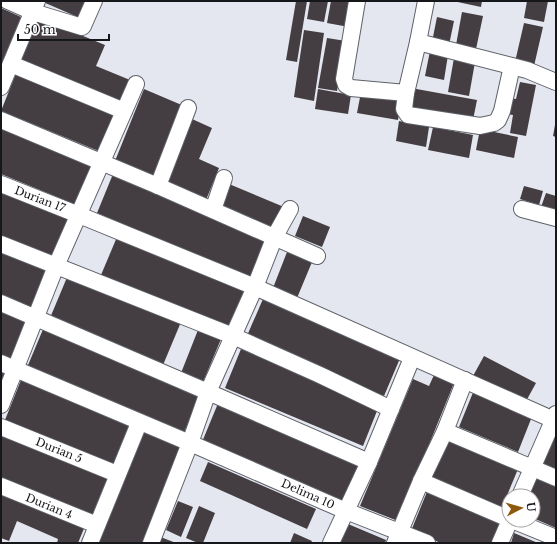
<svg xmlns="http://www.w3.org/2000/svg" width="557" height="544" font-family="'Libre Baskerville',serif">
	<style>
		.building { fill: #443d42 }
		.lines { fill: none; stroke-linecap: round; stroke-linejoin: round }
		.minor-casing { stroke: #5e6168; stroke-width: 18 }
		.minor { stroke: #fff; stroke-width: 16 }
		.labels { text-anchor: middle; stroke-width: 4; stroke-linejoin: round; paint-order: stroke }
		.street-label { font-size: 11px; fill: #16171a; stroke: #fff }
	</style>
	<rect width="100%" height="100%" fill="#e4e7f0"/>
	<g class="building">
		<polygon points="43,1 87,1 80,18 43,2"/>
		<polygon points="296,1 307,1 297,62 286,60"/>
		<polygon points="310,1 328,1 324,22 307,19"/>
		<polygon points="331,1 353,1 349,27 327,23"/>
		<polygon points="453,1 482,1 481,7"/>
		<polygon points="527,1 548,1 544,22 524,18"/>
		<polygon points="1,8 21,17 1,66"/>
		<polygon points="462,12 483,16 476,49 456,45"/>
		<polygon points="37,17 105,45 96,66 130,80 121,102 19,60"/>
		<polygon points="437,17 454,21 449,45 432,42"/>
		<polygon points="524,23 543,27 534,66 515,62"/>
		<polygon points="304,30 324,33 314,101 294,97"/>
		<polygon points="327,38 346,41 337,91 318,88"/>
		<polygon points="430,51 448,55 444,80 425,76"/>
		<polygon points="454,58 475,62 469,96 448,92"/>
		<polygon points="17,71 117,113 101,152 1,111"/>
		<polygon points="520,82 536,85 526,136 510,133 513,115 507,114 510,98 516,99"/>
		<polygon points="411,88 477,100 473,120 408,107"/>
		<polygon points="144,89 184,106 154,178 115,161"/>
		<polygon points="318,89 351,95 348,114 315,109"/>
		<polygon points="361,92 401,100 398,120 357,113"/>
		<polygon points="192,119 212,128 199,159 219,168 206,200 165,183"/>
		<polygon points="399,121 429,127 426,147 396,141"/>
		<polygon points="555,125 556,125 556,137 553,136"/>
		<polygon points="1,126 96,165 79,206 1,174"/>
		<polygon points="433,127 473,135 469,158 428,150"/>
		<polygon points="480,129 518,137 514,158 476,150"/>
		<polygon points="113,174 266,238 250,277 97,213"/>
		<polygon points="229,184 284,207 275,228 220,205"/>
		<polygon points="524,186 543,191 539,205 520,199"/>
		<polygon points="1,189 69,218 52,258 1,237"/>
		<polygon points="546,193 556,196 556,212 541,207"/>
		<polygon points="303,216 330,227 322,247 295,236"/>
		<polygon points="117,237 246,291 230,330 101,275"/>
		<polygon points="1,250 46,269 30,309 1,296"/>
		<polygon points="287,252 312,262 297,298 273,288"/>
		<polygon points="68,275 181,322 163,365 50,318"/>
		<polygon points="263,299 401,356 384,396 246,338"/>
		<polygon points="1,308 29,320 12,360 1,356"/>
		<polygon points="44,327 201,392 183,435 26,370"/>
		<polygon points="198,330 221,339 203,382 181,373"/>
		<polygon points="241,349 379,406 363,446 225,388"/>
		<polygon points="484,356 536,383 525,403 473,376"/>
		<polygon points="1,369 10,372 1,394"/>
		<polygon points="434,375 454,383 398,521 360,506 413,379 429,386"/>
		<polygon points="21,380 129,425 113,465 5,420"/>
		<polygon points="474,390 533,414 518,452 459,427"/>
		<polygon points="219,401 364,462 347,503 202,442"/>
		<polygon points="556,423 556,469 540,462"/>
		<polygon points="144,429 183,445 142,543 97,543"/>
		<polygon points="1,434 108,477 91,518 1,481"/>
		<polygon points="445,438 518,469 501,510 428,480"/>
		<polygon points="208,462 316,509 307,529 200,481"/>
		<polygon points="536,478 556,487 556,528 533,518 533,496 529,496"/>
		<polygon points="429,487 503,518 493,543 441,543 411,531"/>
		<polygon points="1,491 85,526 78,543 57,543 58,539 17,521 9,541 1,538"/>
		<polygon points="178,501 193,507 181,537 166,530"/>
		<polygon points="199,506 215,513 203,543 198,543 186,538"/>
		<polygon points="348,524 386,540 385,543 340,543"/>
		<polygon points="294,533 312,541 311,543 290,543"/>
		<polygon points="514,533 538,543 511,543"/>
		<polygon points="158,536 176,543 155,543"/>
	</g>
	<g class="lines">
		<defs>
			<g id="minor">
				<polyline points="8,1 33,12 82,27 83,26 94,1"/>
				<polyline points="357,1 344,79 346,85 351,88 406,93"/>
				<polyline points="426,1 418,42 527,70 556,82"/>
				<polyline points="418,42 406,93 404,109 408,115 480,126 494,123 498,120 502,111 512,66"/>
				<polyline points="11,64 124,111"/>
				<polyline points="1,87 37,1"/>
				<polyline points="1,120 158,186 317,256"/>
				<polyline points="1,184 79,215 255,287 556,421"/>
				<polyline points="158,186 188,108"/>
				<polyline points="290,209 275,236 255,287 208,392 369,462 331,543"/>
				<polyline points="522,209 556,218"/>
				<polyline points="213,210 224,178"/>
				<polyline points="1,244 233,336 320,375 391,409"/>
				<polyline points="1,303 208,392 190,443 151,543"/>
				<polyline points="1,363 190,443 346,511 427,543"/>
				<polyline points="1,405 56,266 136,84"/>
				<polyline points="1,427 117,474"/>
				<polyline points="445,431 556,478"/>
				<polyline points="369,462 412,358"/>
				<polyline points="421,481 509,519"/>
				<polyline points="1,486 97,525"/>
				<polyline points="520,496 556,414"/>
				<polyline points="512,520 556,538"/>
				<polyline points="90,543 139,423"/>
				<polyline points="395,543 421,481 445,431 465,380"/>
				<polyline points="500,543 510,520"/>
			</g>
		</defs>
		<use href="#minor" class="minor-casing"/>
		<use href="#minor" class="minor"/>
	</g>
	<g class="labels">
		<g class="street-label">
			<text transform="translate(40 199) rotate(21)" y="4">Durian 17</text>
			<text transform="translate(59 450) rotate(22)" y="4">Durian 5</text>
			<text transform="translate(308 494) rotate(24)" y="4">Delima 10</text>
			<text transform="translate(49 506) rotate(22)" y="4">Durian 4</text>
		</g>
	</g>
	<rect width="557" height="544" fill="none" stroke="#16171a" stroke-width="4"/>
	<g transform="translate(521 508) rotate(84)"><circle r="19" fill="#ffffff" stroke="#a2a2a3"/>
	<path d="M0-3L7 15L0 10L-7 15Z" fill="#8e590b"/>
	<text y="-6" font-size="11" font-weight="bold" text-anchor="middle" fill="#16171a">U</text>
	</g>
	<path d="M18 34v6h91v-6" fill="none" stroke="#16171a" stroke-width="2"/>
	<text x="24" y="34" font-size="12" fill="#16171a" stroke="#ffffff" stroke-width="3" paint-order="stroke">50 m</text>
</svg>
